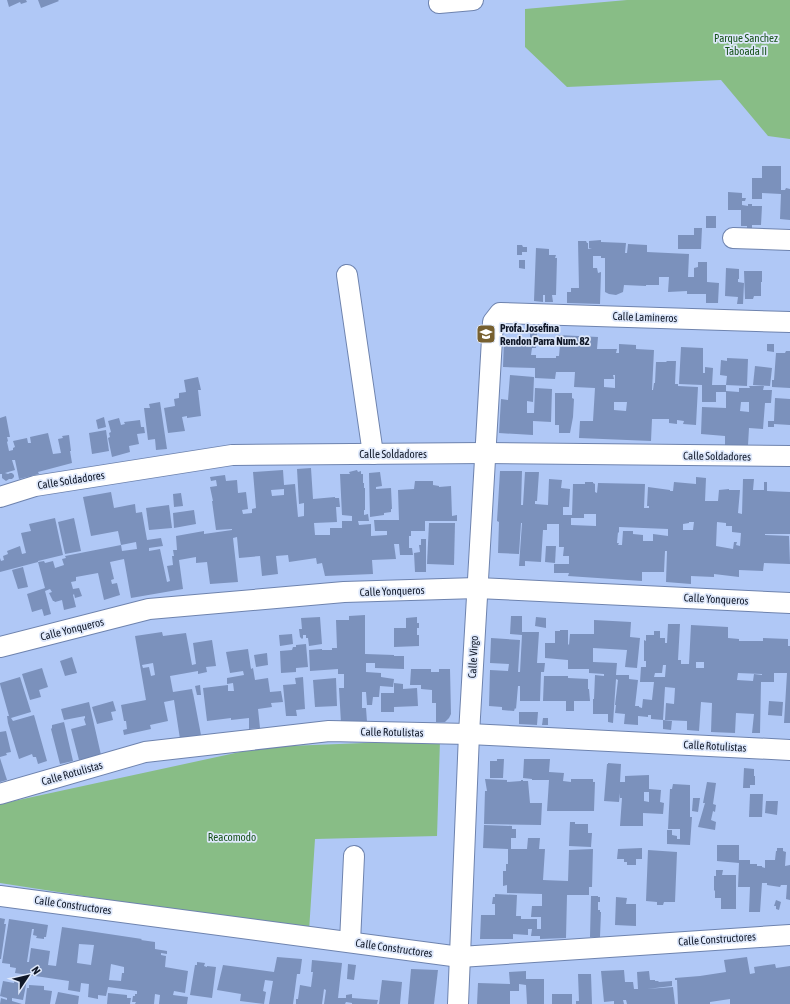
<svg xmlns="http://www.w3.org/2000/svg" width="790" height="1004" font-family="'Asap Condensed',sans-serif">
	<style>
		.green { fill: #88bd86 }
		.building { fill: #7b91bc; fill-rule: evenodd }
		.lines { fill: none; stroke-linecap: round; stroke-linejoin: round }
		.minor-casing { stroke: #6e83ae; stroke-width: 22 }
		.minor { stroke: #fff; stroke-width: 20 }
		.labels { text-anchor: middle; stroke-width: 3.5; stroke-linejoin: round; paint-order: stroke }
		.park-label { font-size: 11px; fill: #18531a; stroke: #dee8fb }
		.street-label { font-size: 11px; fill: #101828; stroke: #dee8fb }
		.poi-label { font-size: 11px; font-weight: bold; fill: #101828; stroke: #dee8fb; text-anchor: start }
	</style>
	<rect width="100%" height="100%" fill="#b0c8f6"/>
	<g class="green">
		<polygon points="627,0 790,0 790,139 768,136 721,80 567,87 525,47 525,9"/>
		<polygon points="440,740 437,836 315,839 309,931 0,883 0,804 263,747"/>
	</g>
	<g class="building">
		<polygon points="7,0 26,0 27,2 21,4 20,2 9,7"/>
		<polygon points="38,0 58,0 59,1 41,8"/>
		<polygon points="762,166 781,166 781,190 785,190 786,188 790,189 790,220 780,219 781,194 762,193 762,199 752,199 752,178 762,178"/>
		<polygon points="728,192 742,193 742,198 746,198 745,201 742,201 742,205 748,206 748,204 752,204 752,206 762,206 761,225 752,225 752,230 747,230 747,226 741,226 741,210 728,210"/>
		<rect x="706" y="216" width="10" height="12"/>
		<polygon points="694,228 702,228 701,249 678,249 678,235 694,235"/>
		<polygon points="601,240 601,242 626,243 625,253 627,253 628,244 647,245 647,252 689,254 688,277 694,277 694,268 698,267 698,262 707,262 707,282 719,283 718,303 706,303 706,294 687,294 687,291 668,292 669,277 659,277 659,285 646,285 646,286 624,285 623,292 616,295 609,294 605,292 605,258 601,258 601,256 593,256 593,268 597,268 598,273 601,272 600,304 567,303 567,292 571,292 571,288 579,288 578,241 586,241 587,243 588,243 588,249 592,248 589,248 589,241"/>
		<polygon points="517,245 522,245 523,247 527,247 527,252 522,252 522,255 517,255"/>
		<polygon points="536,248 549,249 549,255 556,255 555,258 557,258 556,295 552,295 553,302 545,302 545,295 543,295 543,302 534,301"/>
		<polygon points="519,260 525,260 525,269 519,268"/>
		<polygon points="726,268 739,269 739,279 738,279 738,282 744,283 743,304 737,304 738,297 725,296"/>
		<polygon points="744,271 762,271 762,282 761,282 761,296 754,296 753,299 745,299"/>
		<path d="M 530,333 L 537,333 L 536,348 L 532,348 L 531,355 L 536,355 L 536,358 L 556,358 L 556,356 L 559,356 L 560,345 L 557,345 L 558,335 L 598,337 L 597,349 L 617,349 L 616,353 L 619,353 L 619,344 L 636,345 L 636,349 L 654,350 L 652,390 L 653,390 L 654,383 L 655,383 L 656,362 L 666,362 L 667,361 L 676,361 L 675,384 L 678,384 L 678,386 L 698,387 L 696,425 L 683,424 L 684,421 L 677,420 L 677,424 L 669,423 L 669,419 L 652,419 L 651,441 L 579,438 L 580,421 L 593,421 L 595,388 L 574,387 L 575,372 L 556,372 L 555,379 L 535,378 L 535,368 L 503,367 L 504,340 L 517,340 L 517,343 L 525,343 L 525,338 L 530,338 ZM 613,375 L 615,375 L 615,388 L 604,387 L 604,379 L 614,379 ZM 614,402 L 627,402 L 626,411 L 614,410 Z"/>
		<polygon points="767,344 774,344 774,352 767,351"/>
		<path d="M 681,347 L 703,348 L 703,373 L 705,373 L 705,367 L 713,368 L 712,385 L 726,385 L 726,391 L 739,392 L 739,388 L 750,388 L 749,386 L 764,386 L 763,390 L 772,390 L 771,403 L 765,403 L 763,429 L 749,428 L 748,445 L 725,445 L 725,436 L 701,434 L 702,407 L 726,408 L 726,392 L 716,392 L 716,402 L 702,402 L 702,385 L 679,384 ZM 741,402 L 749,402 L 749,412 L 740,411 Z"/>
		<polygon points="786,351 790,351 790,388 772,387 772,380 774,380 776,353 785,353"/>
		<polygon points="727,358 748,359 747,386 726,385 727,376 720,375 721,360 727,361"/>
		<polygon points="755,366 772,368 770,386 753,385"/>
		<polygon points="510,375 534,377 533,402 527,401 527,413 534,413 535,388 552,389 551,422 533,421 533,435 499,433 501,399 508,400"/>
		<polygon points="198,377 201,390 198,390 201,416 187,418 187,416 182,417 185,431 168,433 164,408 175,406 174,399 179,398 179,393 186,392 184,380"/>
		<polygon points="555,393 572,393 572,398 574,399 573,417 570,433 559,433 559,425 555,425"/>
		<polygon points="775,398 790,399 790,425 774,424 774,427 768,427 768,421 774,421"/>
		<polygon points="160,402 167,449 156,450 155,439 148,440 144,408 150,408 149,404"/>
		<polygon points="6,416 10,437 7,437 8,441 7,442 9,451 13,450 13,448 15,447 13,441 27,438 28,443 31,443 30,437 48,433 53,454 61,453 58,439 63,438 62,436 69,435 71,451 70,451 72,463 38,472 39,474 19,479 15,460 12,460 15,470 5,473 8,474 10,473 12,473 14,475 14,477 12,479 9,479 6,481 2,478 2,474 0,474 0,418"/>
		<polygon points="104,417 106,427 98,429 96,420"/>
		<polygon points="119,418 121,425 125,424 124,422 140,420 141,427 144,427 145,433 137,434 139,444 129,446 130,452 112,457 108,438 110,437 109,433 111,432 108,421"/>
		<polygon points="106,430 109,451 92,454 89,433"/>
		<path d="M 311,468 L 313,499 L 335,497 L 335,498 L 339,498 L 340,507 L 336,507 L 337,522 L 314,523 L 315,535 L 330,535 L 330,528 L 342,528 L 342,521 L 352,521 L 352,516 L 342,515 L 340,474 L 350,474 L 349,472 L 357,470 L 358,472 L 361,471 L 361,474 L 363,474 L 363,483 L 364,483 L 364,488 L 365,488 L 365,510 L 364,510 L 364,515 L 368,514 L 369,521 L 358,521 L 359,525 L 371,524 L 371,536 L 387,535 L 387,531 L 375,531 L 374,520 L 399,520 L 398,490 L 414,489 L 415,481 L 433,481 L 433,485 L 439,486 L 439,487 L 451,486 L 452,516 L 457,515 L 457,521 L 425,521 L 425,531 L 411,531 L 411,536 L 409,536 L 409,548 L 412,548 L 413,555 L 400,555 L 399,544 L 394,544 L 396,559 L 372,560 L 373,574 L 325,576 L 322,563 L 317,564 L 316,558 L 289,562 L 288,555 L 276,556 L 278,574 L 262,576 L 260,556 L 239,558 L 237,537 L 233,538 L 238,582 L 210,584 L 207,562 L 196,563 L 196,557 L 179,560 L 183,589 L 131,598 L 124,559 L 110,562 L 114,579 L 111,580 L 112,584 L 117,583 L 120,595 L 104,600 L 98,573 L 76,577 L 76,581 L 71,582 L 73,589 L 79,588 L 82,596 L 75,598 L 74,594 L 73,595 L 76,607 L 64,610 L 62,600 L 55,602 L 54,601 L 53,601 L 49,593 L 52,592 L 50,589 L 45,591 L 51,614 L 44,616 L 42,609 L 32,612 L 27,594 L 45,588 L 38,562 L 44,561 L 45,563 L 53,561 L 55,568 L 64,565 L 62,559 L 66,558 L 65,556 L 121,545 L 122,551 L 137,549 L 136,542 L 121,545 L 118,531 L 91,536 L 83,497 L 111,492 L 114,508 L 135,504 L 136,513 L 142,512 L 147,540 L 161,538 L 163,546 L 149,548 L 149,551 L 160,549 L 167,582 L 170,581 L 167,566 L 173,565 L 172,556 L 174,556 L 173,550 L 177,550 L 176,536 L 204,531 L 204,534 L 232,530 L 232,529 L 216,530 L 212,501 L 213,501 L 210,487 L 217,486 L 216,480 L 211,481 L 210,477 L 225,475 L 226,481 L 237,480 L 238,493 L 246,492 L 248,509 L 242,510 L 243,514 L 252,513 L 252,509 L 256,508 L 253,472 L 283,470 L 284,485 L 295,484 L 298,517 L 304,516 L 304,503 L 299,504 L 297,469 ZM 284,489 L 284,495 L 272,496 L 271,490 Z"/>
		<path d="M 500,471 L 522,471 L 521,505 L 523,505 L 525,472 L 539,472 L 537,501 L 535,501 L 535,504 L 548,505 L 549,479 L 562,480 L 561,488 L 570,489 L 569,507 L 563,507 L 563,515 L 572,515 L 573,484 L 585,484 L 585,482 L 593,482 L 593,483 L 595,484 L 595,492 L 597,493 L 598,483 L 645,484 L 644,508 L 649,508 L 649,506 L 647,506 L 648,487 L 670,490 L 670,491 L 673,491 L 674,482 L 696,484 L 696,477 L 706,478 L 705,501 L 718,501 L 719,490 L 729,489 L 729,490 L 740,490 L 738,513 L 742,514 L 743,479 L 754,479 L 753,490 L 764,490 L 764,482 L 767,482 L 767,491 L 790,492 L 790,534 L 765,534 L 765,535 L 789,536 L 790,564 L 764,563 L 763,571 L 739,570 L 739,577 L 714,574 L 714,577 L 691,576 L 691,584 L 666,582 L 667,551 L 665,551 L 664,572 L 642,572 L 642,581 L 568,576 L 569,573 L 554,573 L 554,564 L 569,564 L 569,556 L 563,556 L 564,547 L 559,547 L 559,524 L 547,524 L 547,530 L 543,530 L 541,562 L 525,561 L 525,566 L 519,566 L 522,523 L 521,523 L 519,554 L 498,553 L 499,522 L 497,521 ZM 584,514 L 596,514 L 596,526 L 571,525 L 571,518 L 584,518 ZM 689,522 L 694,522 L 693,530 L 683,530 L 683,524 L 689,523 ZM 717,522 L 726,523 L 726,526 L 732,526 L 732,532 L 741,533 L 740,546 L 736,545 L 737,542 L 734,542 L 733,549 L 716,546 ZM 619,527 L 668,529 L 668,536 L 653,534 L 653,541 L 643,541 L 643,535 L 633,534 L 633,531 L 623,531 L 622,545 L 618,545 L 619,543 L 617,543 L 618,532 L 619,533 Z"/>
		<polygon points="380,472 382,486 376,487 376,489 391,488 392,509 391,509 391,512 384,513 384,515 370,517 369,473"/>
		<polygon points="181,493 183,506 174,507 173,494"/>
		<polygon points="169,505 172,528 149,530 146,508"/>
		<polygon points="194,510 196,524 174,528 173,513"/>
		<polygon points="55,518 63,555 38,561 38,562 0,572 0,558 1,561 4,560 3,556 8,554 7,551 20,546 22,554 26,553 21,533 31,531 29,524"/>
		<polygon points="74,518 81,551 65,554 58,522"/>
		<polygon points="429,523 455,523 454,565 427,564"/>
		<polygon points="421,539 426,539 426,572 415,572 414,553 420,552 419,545 421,545"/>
		<polygon points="546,546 556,546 555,563 545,562"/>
		<polygon points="23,567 28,587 18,589 12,570"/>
		<polygon points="365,615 365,654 394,655 394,656 404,656 404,669 375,668 375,663 366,663 366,672 381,673 381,677 394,679 393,687 380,686 379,697 373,697 372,705 367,705 366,692 362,692 362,708 366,708 367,722 341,723 339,688 344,688 344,674 338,674 338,669 310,671 309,650 322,649 322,650 332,650 332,648 337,648 336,620 349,620 349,616"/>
		<polygon points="511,616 522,616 522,632 539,632 537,663 545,663 544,672 541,672 540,701 520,701 520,686 518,686 516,709 515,708 514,711 502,710 502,707 489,706 490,670 508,671 509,664 490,663 491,638 520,640 518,672 520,672 522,635 510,634"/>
		<polygon points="320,617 322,644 309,646 308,638 306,638 306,635 303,635 303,638 302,639 300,637 299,629 302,629 301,618"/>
		<polygon points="417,617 417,623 419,623 419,628 417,628 417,635 419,635 419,646 394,647 394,628 406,628 406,618"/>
		<polygon points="536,617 546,618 546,628 535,626"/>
		<path d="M 594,620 L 631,622 L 630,637 L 640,638 L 637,668 L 625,667 L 627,650 L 593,648 L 593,662 L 617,663 L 616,675 L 629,675 L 629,679 L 638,680 L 635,706 L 639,706 L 639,707 L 642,708 L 643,699 L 652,700 L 654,682 L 640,682 L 641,667 L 646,667 L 646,661 L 644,661 L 644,640 L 646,641 L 646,635 L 654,635 L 654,631 L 660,631 L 660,638 L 665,638 L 665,643 L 667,643 L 668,624 L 680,624 L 678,660 L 681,660 L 681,664 L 689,664 L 691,625 L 728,627 L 728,638 L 739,639 L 739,641 L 763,641 L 763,638 L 788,639 L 788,646 L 790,646 L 790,723 L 784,723 L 787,673 L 774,673 L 774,682 L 761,682 L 760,733 L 752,733 L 754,714 L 736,713 L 735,733 L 711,732 L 712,703 L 701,702 L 699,731 L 687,730 L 687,721 L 665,720 L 666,703 L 674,704 L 675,688 L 665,687 L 663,720 L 651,719 L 651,715 L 648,715 L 648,717 L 638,716 L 638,725 L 624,724 L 625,714 L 615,713 L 616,705 L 615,705 L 618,680 L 616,679 L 613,723 L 608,722 L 608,714 L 593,714 L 593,699 L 594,699 L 595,675 L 604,676 L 604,674 L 589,673 L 589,669 L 568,669 L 568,660 L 545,658 L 545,643 L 555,643 L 555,631 L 560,631 L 560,630 L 568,630 L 568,644 L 569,645 L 570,634 L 594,634 ZM 696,662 L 704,662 L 704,668 L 696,668 ZM 663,665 L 666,665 L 665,677 L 654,677 L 655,673 L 662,673 ZM 738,673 L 762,674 L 762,675 L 754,674 L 753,681 L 737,680 Z"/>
		<path d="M 162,632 L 163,636 L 186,633 L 192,665 L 196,664 L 193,643 L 212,640 L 216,666 L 206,667 L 207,672 L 198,674 L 198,671 L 170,676 L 173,692 L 192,689 L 193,694 L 193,693 L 201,735 L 180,739 L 174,700 L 164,702 L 168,721 L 150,725 L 151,729 L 124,735 L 123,730 L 127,729 L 126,721 L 124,721 L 121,705 L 146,700 L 135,636 ZM 153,663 L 155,675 L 151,676 L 149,667 L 143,668 L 142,665 Z"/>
		<polygon points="292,634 293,644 280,646 279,635"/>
		<polygon points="306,644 308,667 296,668 296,672 281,673 280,651 292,650 293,647 296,647 296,645"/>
		<polygon points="248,649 251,669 253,668 255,680 268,678 270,692 281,691 283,702 271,703 272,707 258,709 260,728 249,729 249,718 231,720 231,718 207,721 203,688 228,685 228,691 234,691 233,683 227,684 227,678 244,675 243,671 230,673 226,652"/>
		<polygon points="267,653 268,665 256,667 254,655"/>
		<polygon points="72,657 77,673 65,676 60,661"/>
		<polygon points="42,668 48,687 39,690 41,697 30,700 22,674"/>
		<polygon points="411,669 431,669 431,672 439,672 439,669 450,669 451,714 449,718 445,722 436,722 436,703 432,703 432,690 421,689 421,685 410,685"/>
		<polygon points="544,676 568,676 568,678 588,679 588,689 589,689 590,701 574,701 574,711 566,711 566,701 543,701"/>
		<polygon points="20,677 31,712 11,718 13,721 34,715 47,761 38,764 36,757 33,757 32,754 19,759 8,723 7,716 9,716 0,684 0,683"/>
		<polygon points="303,677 305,709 296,710 297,716 286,716 283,685 296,684 295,678"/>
		<polygon points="336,678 337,706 315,707 313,680"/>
		<polygon points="394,683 403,684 403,689 417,688 418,706 394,707 394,712 381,712 381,693 394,693"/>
		<polygon points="200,685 201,695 197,695 195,686"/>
		<polygon points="113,701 116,711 111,712 113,720 97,724 92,707"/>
		<polygon points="769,701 783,702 782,716 768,715"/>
		<polygon points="89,702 101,755 79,760 71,729 86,725 84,719 85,718 85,716 64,720 61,709"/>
		<polygon points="519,712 538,712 537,725 519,724"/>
		<polygon points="543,718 548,718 548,725 542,725"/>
		<polygon points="663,720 672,721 671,730 663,729"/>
		<polygon points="64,722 73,761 60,764 51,729 52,728 52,725"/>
		<polygon points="6,731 11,752 6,753 7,755 0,757 0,732"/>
		<polygon points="0,758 7,780 0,782"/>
		<polygon points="497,759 504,759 503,778 490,778 490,761 497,761"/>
		<polygon points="524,759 550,759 549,772 564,773 563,781 571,782 571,779 593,779 593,782 595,782 594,811 547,811 549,780 532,780 532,779 523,778"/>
		<path d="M 608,763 L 621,764 L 620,782 L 625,782 L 625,776 L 649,775 L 649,789 L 661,790 L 660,802 L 664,803 L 663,814 L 643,813 L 643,826 L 620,826 L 622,798 L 620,798 L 620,793 L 619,802 L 604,801 L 607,764 L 608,764 ZM 644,792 L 649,792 L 649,802 L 644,801 Z"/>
		<polygon points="744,768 754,769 754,776 755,776 755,785 750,785 750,788 743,788"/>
		<polygon points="485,779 507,780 507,782 521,781 521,780 523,780 523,781 528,781 530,803 542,803 541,825 484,824 485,791 487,791"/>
		<polygon points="707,782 716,783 713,804 716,805 715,812 713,811 711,820 716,822 715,830 698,827 705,803 703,803"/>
		<polygon points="673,784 690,785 690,817 692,817 690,845 667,844 667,830 672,830 672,835 677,836 677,839 680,839 680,829 668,829 670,789 672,789"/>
		<polygon points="750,794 763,794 762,817 749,817"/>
		<polygon points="693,798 700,798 698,812 692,811"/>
		<polygon points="766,801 778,801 777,815 765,813"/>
		<polygon points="570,822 575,822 575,824 588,824 588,833 592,833 591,847 569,846"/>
		<polygon points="484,825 512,826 512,829 516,829 516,838 511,838 511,849 527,849 528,838 540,838 539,849 545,849 543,880 568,881 569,850 593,849 592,887 589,887 589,895 567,895 566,938 540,939 540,936 531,936 532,929 528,929 528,935 513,934 513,939 480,939 481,915 495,915 495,904 492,904 493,897 495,897 495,894 517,895 516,916 521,916 521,919 537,919 537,929 541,929 541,917 531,917 532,906 542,906 542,894 507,893 507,885 503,886 503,871 506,871 506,864 508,864 508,849 483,848"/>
		<polygon points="717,845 739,845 739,860 750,860 750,864 757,864 757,866 762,866 762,867 765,868 765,860 775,860 776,851 777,851 777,848 783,848 783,851 786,852 785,866 790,865 790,900 786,899 787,885 781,885 780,887 767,885 767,883 762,883 760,912 749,912 750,887 738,887 739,863 717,861"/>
		<polygon points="642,848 642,859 636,859 636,865 627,865 627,862 624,862 624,859 617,859 618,849"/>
		<polygon points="648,850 677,852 675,902 664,902 663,905 657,905 657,902 646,901"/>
		<polygon points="716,870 723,870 722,875 736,875 736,909 721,909 721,898 715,898 715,890 714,891 714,876 716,876"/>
		<polygon points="591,896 598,896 598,897 600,897 600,902 598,902 598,910 600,910 600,912 601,912 600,937 590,937"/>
		<polygon points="616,897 627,898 626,904 636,904 636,926 615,925"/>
		<polygon points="776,900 781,902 779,910 776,909 776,906 774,906"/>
		<polygon points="0,918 5,919 4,924 6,924 1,959 0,959"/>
		<path d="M 9,919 L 48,925 L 46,937 L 44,937 L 44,939 L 36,938 L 37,936 L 33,935 L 34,929 L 32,929 L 27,962 L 29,962 L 31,948 L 50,951 L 48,965 L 56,966 L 62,927 L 142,939 L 141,940 L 155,942 L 155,949 L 167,951 L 167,954 L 161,953 L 161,955 L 166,956 L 165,967 L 188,971 L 185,993 L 174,991 L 173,995 L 188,997 L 187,1004 L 159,1004 L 160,995 L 155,994 L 154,1004 L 135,1004 L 136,1002 L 132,1002 L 133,996 L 135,996 L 135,994 L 137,994 L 137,991 L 108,987 L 106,996 L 98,995 L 98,999 L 88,997 L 89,984 L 81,983 L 80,992 L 68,990 L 69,981 L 15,973 L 16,968 L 10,967 L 10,964 L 2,963 ZM 79,944 L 94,945 L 91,965 L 77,963 ZM 111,964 L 124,967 L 124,973 L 122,973 L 121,981 L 109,980 Z"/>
		<polygon points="277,957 302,959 300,974 297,974 293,1004 269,1004 273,981 265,980 263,991 266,992 264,1004 240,1001 241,994 217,990 223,965 274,972"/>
		<polygon points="747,957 750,974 755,973 754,967 775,964 776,968 790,966 790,1004 730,1004 730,999 710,1002 710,1004 678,1004 677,980 675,980 675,978 700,976 726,972 724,960"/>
		<polygon points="312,960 342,963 338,998 346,998 346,995 352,994 352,998 378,1000 377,1004 352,1004 352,1003 346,1002 345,1004 324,1004 326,990 324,989 322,1004 296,1004 296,999 298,999 300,985 311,987 313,972 311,972"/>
		<polygon points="197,962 205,963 204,966 207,967 207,966 216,967 212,998 190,995 195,965 197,965"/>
		<polygon points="348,964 356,965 354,980 347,979"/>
		<polygon points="411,969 438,970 434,1004 408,1004"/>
		<polygon points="624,970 625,982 633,982 634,989 638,989 637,972 649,971 650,980 655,980 655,981 658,981 659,982 672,981 672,986 647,989 673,987 675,1004 627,1004 626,1000 623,1000 624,1004 614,1004 614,1001 604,1002 601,971"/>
		<polygon points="526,971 526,979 544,979 544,1004 527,1004 526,985 519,984 519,991 510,991 510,1004 477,1004 478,983 510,984 509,972"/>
		<polygon points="578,974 591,974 592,1004 576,1004 576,1001 579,1001"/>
		<polygon points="15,978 27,980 23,1000 12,998 12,1001 22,1004 0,1004 1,998 7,1000 7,998 0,996 3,981 14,983"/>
		<polygon points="382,980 402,982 400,1004 379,1004"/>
		<polygon points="29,985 44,986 44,990 52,991 50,1004 25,1004 27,988 29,988"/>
		<polygon points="58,992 79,996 78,1004 55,1004"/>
		<polygon points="108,993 127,995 127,998 131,998 130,1004 107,1004"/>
		<rect x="552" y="994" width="20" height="10"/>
	</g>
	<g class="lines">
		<defs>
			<g id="minor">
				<polyline points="439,3 473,0"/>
				<polyline points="733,238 790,240"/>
				<polyline points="347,275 373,454"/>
				<polyline points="0,497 35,486 232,455 485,453 790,456"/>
				<polyline points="0,647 149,609 344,592 477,588 790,603"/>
				<polyline points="0,794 145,752 329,731 469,734 790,750"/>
				<polyline points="0,896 460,957 790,935"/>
				<polyline points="350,942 354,856"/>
				<polyline points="458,1004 469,734 493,322 500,313 790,322"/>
			</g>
		</defs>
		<use href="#minor" class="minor-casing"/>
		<use href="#minor" class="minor"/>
	</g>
	<defs>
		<symbol id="school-square" viewBox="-11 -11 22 22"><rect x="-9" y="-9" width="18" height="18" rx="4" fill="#776030" stroke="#dee8fb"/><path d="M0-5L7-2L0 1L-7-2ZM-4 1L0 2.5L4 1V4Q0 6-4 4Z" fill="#fff"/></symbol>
	</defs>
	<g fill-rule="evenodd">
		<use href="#school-square" x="475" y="323" width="22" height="22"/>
	</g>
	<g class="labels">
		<g class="park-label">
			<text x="746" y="42">Parque Sanchez<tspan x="746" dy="13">Taboada II</tspan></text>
			<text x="232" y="841">Reacomodo</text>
		</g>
		<g class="street-label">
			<text transform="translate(645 317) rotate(2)" y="4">Calle Lamineros</text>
			<text x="393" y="458">Calle Soldadores</text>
			<text transform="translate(717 456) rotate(1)" y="4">Calle Soldadores</text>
			<text transform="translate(71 480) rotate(-9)" y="4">Calle Soldadores</text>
			<text transform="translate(392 591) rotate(-2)" y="4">Calle Yonqueros</text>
			<text transform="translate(716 599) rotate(3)" y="4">Calle Yonqueros</text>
			<text transform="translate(72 629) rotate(-14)" y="4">Calle Yonqueros</text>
			<text transform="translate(473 657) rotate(-87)" y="4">Calle Virgo</text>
			<text transform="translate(392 732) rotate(1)" y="4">Calle Rotulistas</text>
			<text transform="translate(715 746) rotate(3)" y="4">Calle Rotulistas</text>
			<text transform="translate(72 773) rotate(-16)" y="4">Calle Rotulistas</text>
			<text transform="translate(73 905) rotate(8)" y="4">Calle Constructores</text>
			<text transform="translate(717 939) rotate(-4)" y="4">Calle Constructores</text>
			<text transform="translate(394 948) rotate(8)" y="4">Calle Constructores</text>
		</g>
		<g class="poi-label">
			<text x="500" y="332">Profa. Josefina<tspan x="500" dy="13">Rendon Parra Num. 82</tspan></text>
		</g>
	</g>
	<g transform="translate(28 976) rotate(55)" stroke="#dee8fb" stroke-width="3" paint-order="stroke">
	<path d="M0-3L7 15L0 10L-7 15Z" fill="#101828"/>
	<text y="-6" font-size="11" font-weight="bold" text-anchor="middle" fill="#101828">N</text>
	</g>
</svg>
